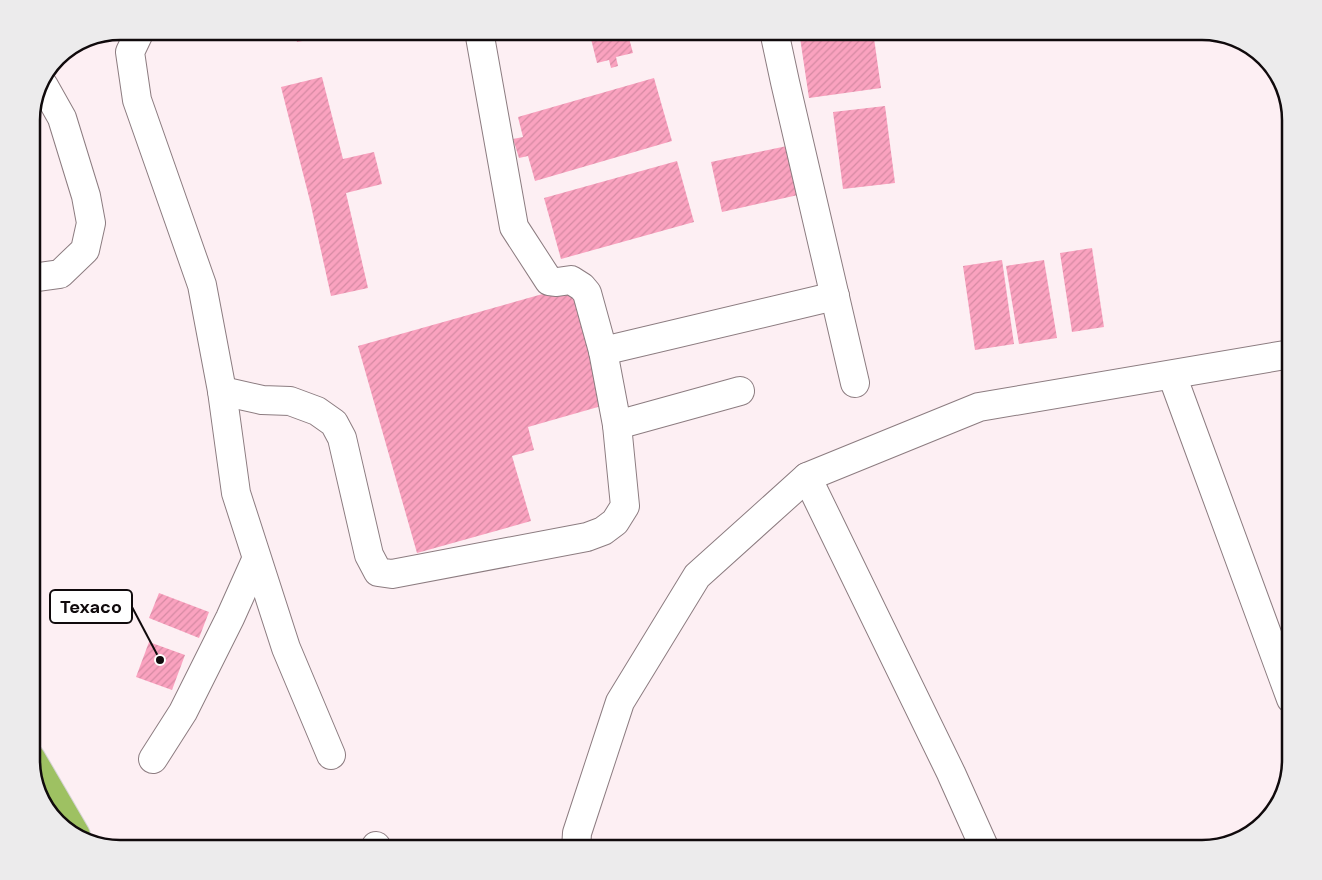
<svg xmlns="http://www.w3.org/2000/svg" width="1322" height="880" font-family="'DM Sans',sans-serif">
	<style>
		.building { fill: url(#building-hatch) }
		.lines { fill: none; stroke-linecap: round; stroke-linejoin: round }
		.minor-casing { stroke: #8c7c80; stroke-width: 30 }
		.highway-casing { stroke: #d4d3d3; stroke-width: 30 }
		.minor { stroke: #fff; stroke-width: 28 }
		.highway { stroke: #9ec162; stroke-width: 28 }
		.rim { fill: none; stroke: #100a0c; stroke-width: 2.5 }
		.leader { fill: none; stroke: #100a0c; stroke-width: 2 }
		.callout-dot { fill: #100a0c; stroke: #fff; stroke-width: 2 }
		.callout { fill: #fff; stroke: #100a0c; stroke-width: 2 }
		.callout-label { font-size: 18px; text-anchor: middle; font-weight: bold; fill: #100a0c }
	</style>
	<defs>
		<pattern id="building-hatch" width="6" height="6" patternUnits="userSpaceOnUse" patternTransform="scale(1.25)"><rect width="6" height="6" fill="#faa2bf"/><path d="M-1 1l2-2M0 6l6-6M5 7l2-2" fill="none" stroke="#d58aa3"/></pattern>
	</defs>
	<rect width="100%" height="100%" fill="#fdeff3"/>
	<g class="building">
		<polygon points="295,31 328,31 329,36 297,42"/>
		<polygon points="589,31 627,31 633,53 616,57 618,66 611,68 609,60 597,63"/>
		<polygon points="799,31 873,31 881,88 809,98"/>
		<polygon points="322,77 343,159 374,152 382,184 346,193 368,288 331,296 310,201 281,87"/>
		<polygon points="654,78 672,141 535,181 528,156 519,158 513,139 523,137 518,117"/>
		<polygon points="885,106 895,183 843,189 833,112"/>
		<polygon points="787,146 798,195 722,212 711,162"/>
		<polygon points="677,161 694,222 561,259 544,198"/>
		<polygon points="1092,248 1104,327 1072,332 1060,253"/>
		<polygon points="1002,260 1014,344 975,350 963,266"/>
		<polygon points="1044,260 1057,338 1019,344 1006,266"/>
		<polygon points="571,286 605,405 528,427 534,450 512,456 531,521 417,553 358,346"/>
		<polygon points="159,593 209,612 199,638 149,618"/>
		<polygon points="149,642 185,655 172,690 136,677"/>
	</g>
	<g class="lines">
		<defs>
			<g id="minor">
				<polyline points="140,31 130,52 137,100 202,285 222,391 236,493 286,648 331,755"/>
				<polyline points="774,31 785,82 855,383"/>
				<polyline points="31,278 60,274 85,250 91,223 86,196 62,118 44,86"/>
				<polyline points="603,351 835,296"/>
				<polyline points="1172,375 1291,699"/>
				<polyline points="222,391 262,400 290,401 317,411 334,423 342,438 369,555 378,572 392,574 587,537 603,531 615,522 625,506 617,425 603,351 587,293 582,287 571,280 557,282 549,281 514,227 479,31"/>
				<polyline points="617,425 740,391"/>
				<polyline points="807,477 951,773 985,849"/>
				<polyline points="153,759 183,712 230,618 256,560"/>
				<polyline points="374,849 376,846"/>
				<polyline points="576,849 577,833 620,702 697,576 807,477 979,407 1291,354"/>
			</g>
			<polyline id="highway" points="31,758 76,835"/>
		</defs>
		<use href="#minor" class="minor-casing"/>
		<use href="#highway" class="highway-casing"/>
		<use href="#minor" class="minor"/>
		<use href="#highway" class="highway"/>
	</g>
	<path d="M0 0H1322V880H0ZM120 40H1202A80 80 0 0 1 1282 120V760A80 80 0 0 1 1202 840H120A80 80 0 0 1 40 760V120A80 80 0 0 1 120 40Z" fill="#ecebec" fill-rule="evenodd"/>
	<path class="rim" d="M120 40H1202A80 80 0 0 1 1282 120V760A80 80 0 0 1 1202 840H120A80 80 0 0 1 40 760V120A80 80 0 0 1 120 40Z"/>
	<path class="leader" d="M160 660L132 607"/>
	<circle class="callout-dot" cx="160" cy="660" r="5"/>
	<rect class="callout" x="50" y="590" width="82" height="33" rx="5"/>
	<g class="callout-label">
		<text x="91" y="613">Texaco</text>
	</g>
</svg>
